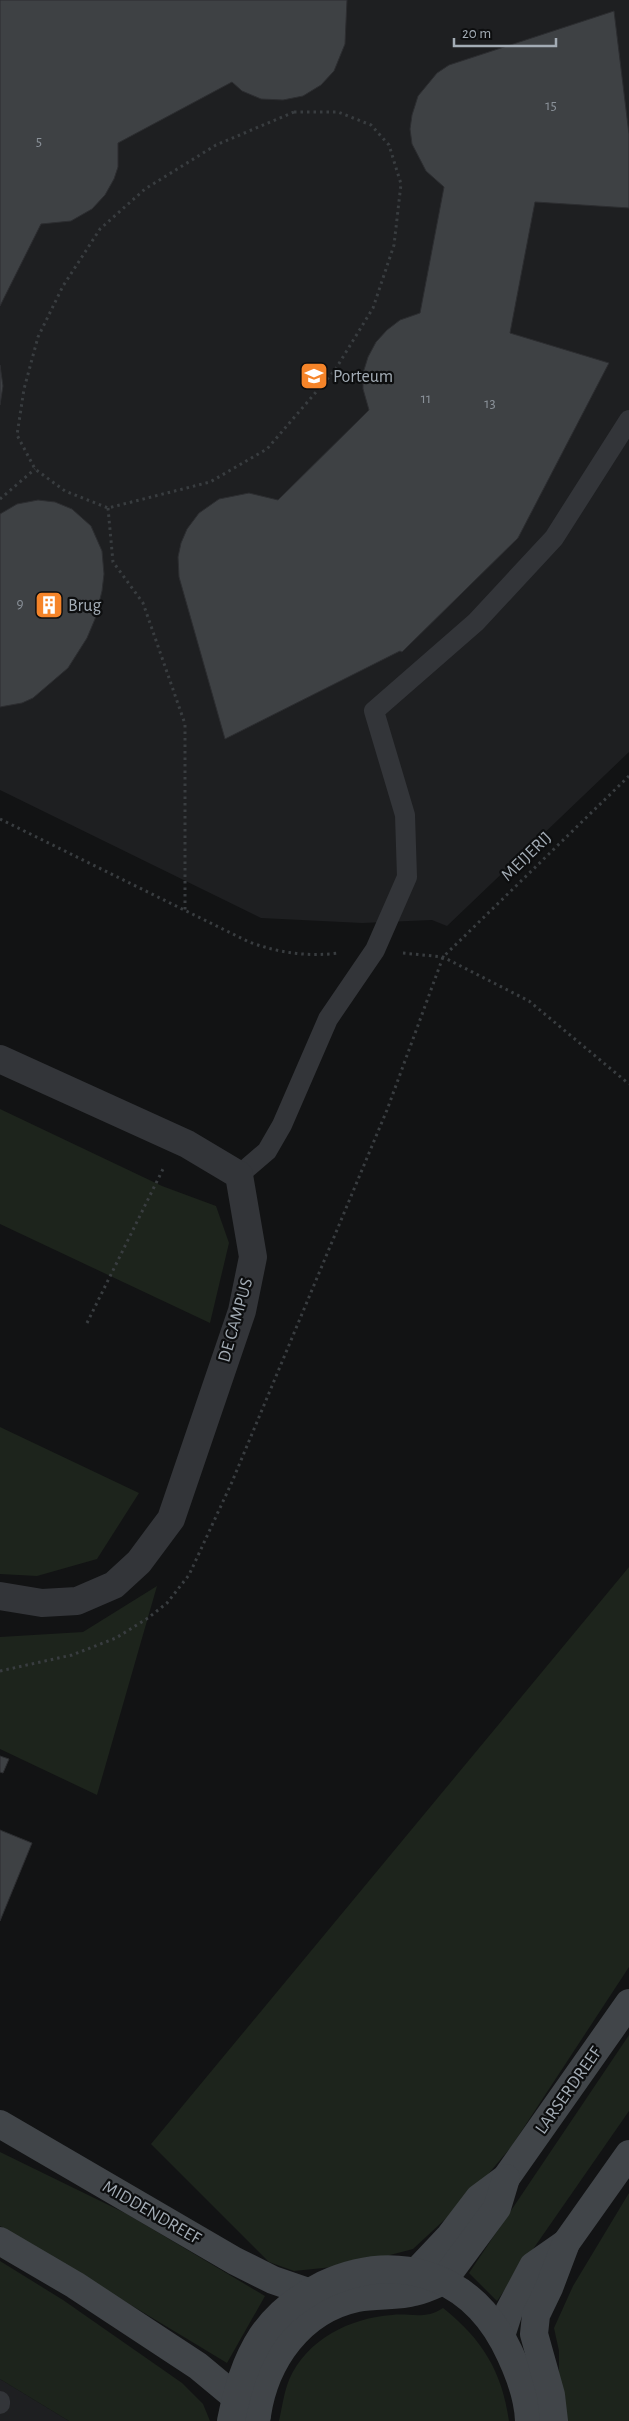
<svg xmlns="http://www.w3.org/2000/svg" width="629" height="2421" font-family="'Alegreya Sans',sans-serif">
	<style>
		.built { fill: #1e1f21 }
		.green { fill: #1d241c }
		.building { fill: #3e4144; stroke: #2c2d30 }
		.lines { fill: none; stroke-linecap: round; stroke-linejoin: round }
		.path { stroke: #393d40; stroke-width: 3; stroke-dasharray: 2.5 4; stroke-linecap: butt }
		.service { stroke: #333539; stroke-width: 20 }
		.minor { stroke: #333539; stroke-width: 28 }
		.secondary { stroke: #414549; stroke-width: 28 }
		.labels { text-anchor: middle; stroke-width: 4.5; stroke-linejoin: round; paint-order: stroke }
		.number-label { font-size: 15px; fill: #8a9199 }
		.poi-label { font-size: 18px; fill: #a3acb5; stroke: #0d0e0f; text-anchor: start }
		.street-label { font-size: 18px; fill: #a3acb5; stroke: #0d0e0f }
	</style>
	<rect width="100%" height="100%" fill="#121314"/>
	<g class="built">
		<polygon points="0,0 629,0 629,752 447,926 432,920 362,923 261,918 0,790"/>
		<polygon points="0,2379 69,2421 0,2421"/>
	</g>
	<g class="green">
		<polygon points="0,1109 162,1186 216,1206 229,1243 210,1323 0,1224"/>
		<polygon points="0,1427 139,1493 97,1559 37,1576 0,1574"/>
		<polygon points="629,1567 629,1967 511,2147 468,2198 413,2249 352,2265 294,2271 269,2262 151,2144"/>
		<polygon points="157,1586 97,1795 0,1749 0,1637 83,1632"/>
		<polygon points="629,2035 629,2111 497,2301 469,2273"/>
		<polygon points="0,2152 127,2214 265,2296 227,2363 0,2226"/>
		<polygon points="629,2193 629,2421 565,2421 559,2377 559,2351 554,2328 573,2286"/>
		<polygon points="0,2261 63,2300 182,2383 203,2404 210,2421 69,2421 0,2379"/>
		<path d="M 443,2308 C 482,2339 502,2371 509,2421 L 279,2421 C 282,2408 284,2392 289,2380 C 307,2339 350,2318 392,2315 C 411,2313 425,2320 443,2308 Z"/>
	</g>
	<g class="building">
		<polygon points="0,0 347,0 345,44 334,71 321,85 303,96 283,100 261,99 242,91 232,82 118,143 118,167 114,179 105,195 92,209 71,221 41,224 0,306"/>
		<polygon points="614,11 629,134 629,208 535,202 510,333 609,363 518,538 402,652 400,651 225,739 179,577 178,557 181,543 187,529 199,513 219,499 249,493 278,500 369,410 363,389 363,373 368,357 376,342 387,330 400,320 420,313 444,187 426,171 412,144 410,129 412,115 418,96 437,73 449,65"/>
		<polygon points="0,365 3,386 0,405"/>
		<polygon points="38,500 55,502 72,509 91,526 102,551 104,574 102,591 95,619 87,638 68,668 33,698 22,703 0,707 0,514 17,504"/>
		<polygon points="0,1756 9,1759 3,1773 0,1772"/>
		<polygon points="0,1830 32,1843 0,1921"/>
	</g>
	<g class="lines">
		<g class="path">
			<polygon points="294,112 338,112 371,125 389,145 401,184 394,245 373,308 335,370 267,449 210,482 108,508 65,491 35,469 17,435 24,389 38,337 63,286 100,229 145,189 216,145"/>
			<polyline points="0,499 35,469"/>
			<polyline points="108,508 113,562 143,603 185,724 185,911"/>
			<path d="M 0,819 L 249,942 C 280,953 307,957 339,953"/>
			<polyline points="403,953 443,957 529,1001 629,1084"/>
			<polyline points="87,1323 164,1167"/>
			<polyline points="0,1671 72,1655 116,1638 148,1618 167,1603 189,1575 232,1482 387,1110 443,957 629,776"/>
		</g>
		<g class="service">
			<polyline points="239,1175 267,1151 282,1125 328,1019 375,950 407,877 405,815 374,711 476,622 554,538 629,420"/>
			<polyline points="0,2401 0,2404"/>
		</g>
		<polyline class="minor" points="0,1059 187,1144 239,1175 253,1257 242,1311 171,1519 139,1562 114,1585 77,1601 42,1603 0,1596"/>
		<g class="secondary">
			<polyline points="0,2124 235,2261 273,2280 308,2292"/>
			<polyline points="0,2241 75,2285 198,2366 257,2415 256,2421"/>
			<polyline points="416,2272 450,2236 479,2198 506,2178 629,2003"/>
			<polyline points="443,2281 497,2208 506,2178"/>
			<polyline points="501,2336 509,2311 533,2266 566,2243"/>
			<path d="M 257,2415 C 265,2361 300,2310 357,2298 C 376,2294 398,2297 414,2292 C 424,2290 434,2285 443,2281"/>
			<path d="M 231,2421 C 237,2391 245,2362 262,2336 C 277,2314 299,2297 323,2285 C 394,2252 466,2272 504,2342 C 517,2367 528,2393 529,2421"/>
			<polyline points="554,2421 551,2395 534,2334 536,2315 549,2288 566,2243 629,2154"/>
		</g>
	</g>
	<defs>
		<symbol id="school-square" viewBox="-11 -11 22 22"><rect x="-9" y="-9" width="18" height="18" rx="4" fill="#f58429" stroke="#0d0e0f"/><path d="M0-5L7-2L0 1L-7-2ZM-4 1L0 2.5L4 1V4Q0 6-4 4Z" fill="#fff"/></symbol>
		<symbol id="building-square" viewBox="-11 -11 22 22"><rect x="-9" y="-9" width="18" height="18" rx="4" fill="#f58429" stroke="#0d0e0f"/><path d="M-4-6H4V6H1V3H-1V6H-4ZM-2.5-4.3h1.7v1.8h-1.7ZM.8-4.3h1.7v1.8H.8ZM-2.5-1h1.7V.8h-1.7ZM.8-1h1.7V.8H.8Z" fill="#fff"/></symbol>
	</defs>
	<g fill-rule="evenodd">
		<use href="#school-square" x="298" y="360" width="32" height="32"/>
		<use href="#building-square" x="33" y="589" width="32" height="32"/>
	</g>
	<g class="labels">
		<g class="number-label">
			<text x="551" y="110">15</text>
			<text x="39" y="146">5</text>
			<text x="426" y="403">11</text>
			<text x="490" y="408">13</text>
			<text x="20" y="608">9</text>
		</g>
		<g class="poi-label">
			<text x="333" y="382">Porteum</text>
			<text x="68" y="611">Brug</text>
		</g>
		<g class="street-label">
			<text transform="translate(526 856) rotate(-44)" y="6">MEIJERIJ</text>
			<text transform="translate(235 1320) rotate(-74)" y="6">DE CAMPUS</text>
			<text transform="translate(568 2090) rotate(-55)" y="6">LARSERDREEF</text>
			<text transform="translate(152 2212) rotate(30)" y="6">MIDDENDREEF</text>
		</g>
	</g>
	<path d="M454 38v8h102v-8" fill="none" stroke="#a3acb5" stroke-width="2.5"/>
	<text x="462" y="38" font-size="15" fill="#a3acb5" stroke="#0d0e0f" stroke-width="4" paint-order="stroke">20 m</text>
</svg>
